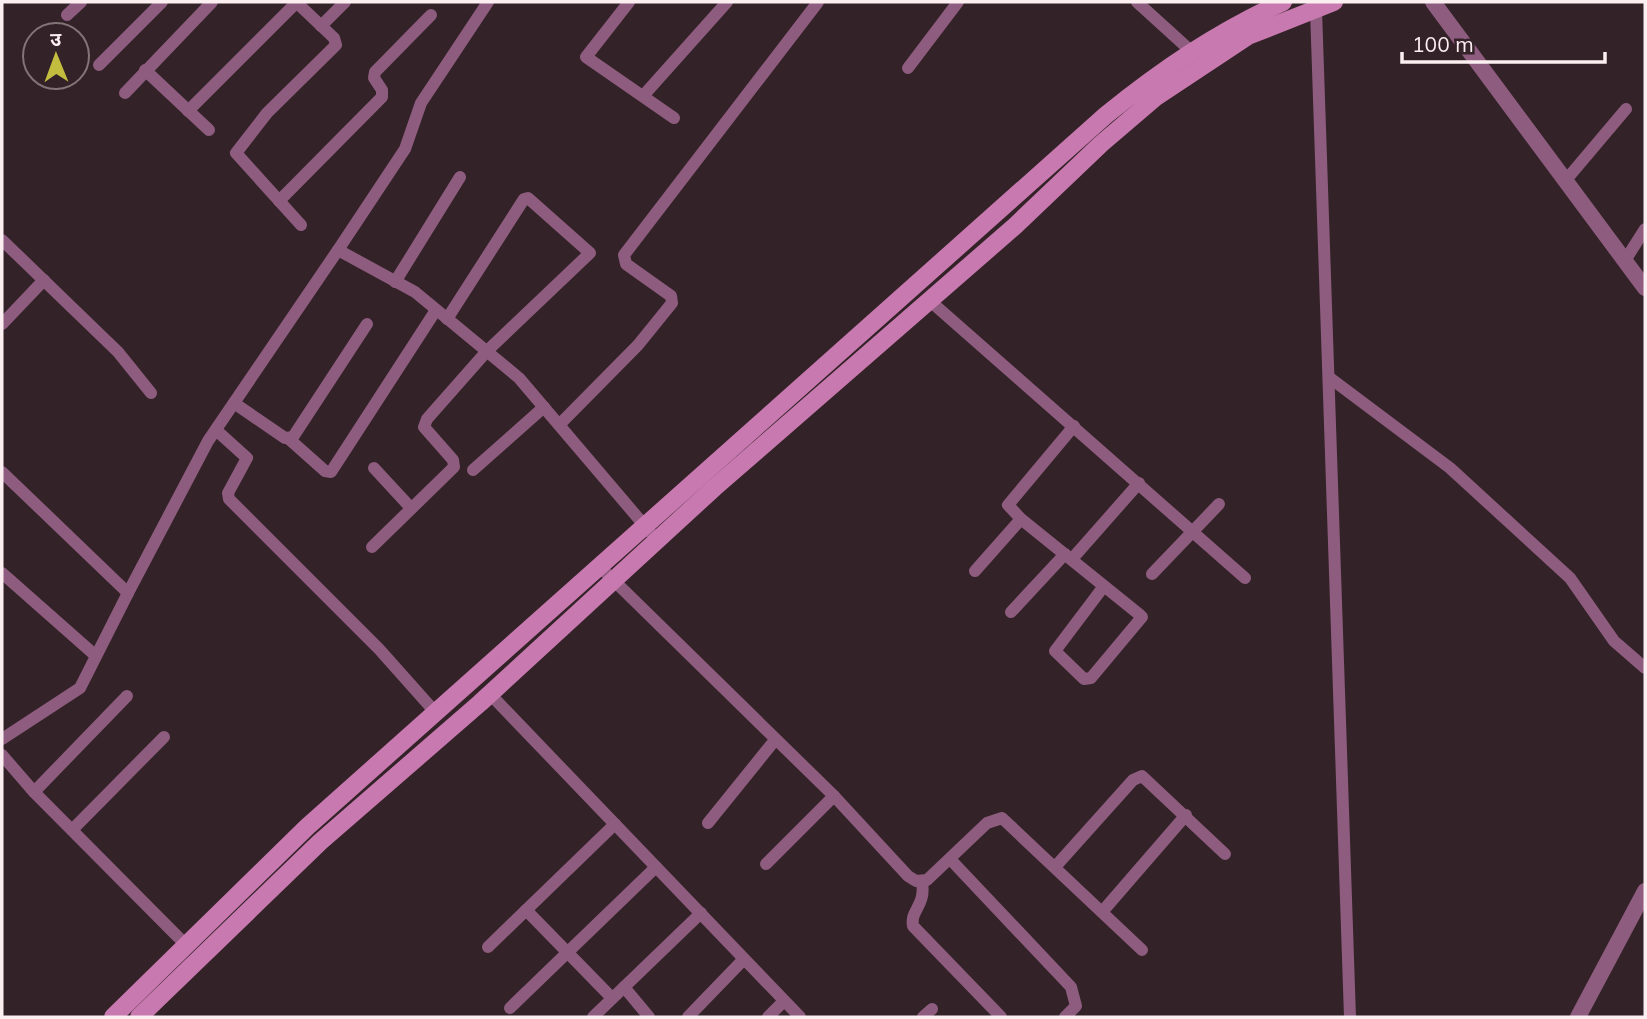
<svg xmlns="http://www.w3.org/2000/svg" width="1647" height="1019" font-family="Mulish,'Noto Sans Devanagari',sans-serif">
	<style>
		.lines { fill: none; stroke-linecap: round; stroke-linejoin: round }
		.minor { stroke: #8e5c7e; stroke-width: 12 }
		.tertiary { stroke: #8e5c7e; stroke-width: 16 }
		.secondary { stroke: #c879af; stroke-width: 18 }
	</style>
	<rect width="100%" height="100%" fill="#332227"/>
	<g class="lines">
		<g class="minor">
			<polyline points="296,2 334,38 336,45 267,113 236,153 301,225"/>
			<polyline points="629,2 586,57 674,118"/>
			<polyline points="1137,2 1192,52"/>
			<polyline points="1316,10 1350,1017"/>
			<polyline points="67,15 81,2"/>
			<polyline points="321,26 345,2"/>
			<polyline points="99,65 162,2"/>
			<polyline points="908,68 958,2"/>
			<polyline points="145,70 209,130"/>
			<polyline points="125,93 212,2"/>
			<polyline points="643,96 727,2"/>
			<polyline points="188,111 297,2"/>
			<polyline points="1566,180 1626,109"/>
			<polyline points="279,201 382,97 382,90 374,78 375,72 431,15"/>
			<polyline points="2,240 118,352 151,393"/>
			<polyline points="338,250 405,149 421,103 488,2"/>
			<polyline points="1626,259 1645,229"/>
			<polyline points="395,282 460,177"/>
			<polyline points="929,300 1245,578"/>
			<polyline points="2,324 44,280"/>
			<polyline points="1330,378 1450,468 1570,578 1614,641 1645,668"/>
			<polyline points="234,403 285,438 293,437 367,324"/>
			<polyline points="559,425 638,345 672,303 671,296 626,264 624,255 818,2"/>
			<polyline points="1074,426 1008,505 1021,519 1140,615 1142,617 1091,678 1084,679 1055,651 1104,586"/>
			<polyline points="216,430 247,458 228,493 229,499 379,649 436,713"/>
			<polyline points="289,439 325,471 331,472 436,310"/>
			<polyline points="374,468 411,508"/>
			<polyline points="473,470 544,407"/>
			<polyline points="2,472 128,593 208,441 338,250 415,292 519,378 650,532"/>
			<polyline points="372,547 454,467 453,460 424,427 427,419 487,351 590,253 528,198 524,199 447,319"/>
			<polyline points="1072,559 1139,483"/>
			<polyline points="599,566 834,796 908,876 916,881 927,880 987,823 1002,818 1142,950"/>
			<polyline points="975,571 1021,519"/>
			<polyline points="2,573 96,656"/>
			<polyline points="1152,574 1219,504"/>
			<polyline points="1011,612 1065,554"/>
			<polyline points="490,694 800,1017"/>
			<polyline points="2,739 80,688 128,593"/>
			<polyline points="2,755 34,792 187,946"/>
			<polyline points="34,792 127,696"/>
			<polyline points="708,823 775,740"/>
			<polyline points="72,830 164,737"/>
			<polyline points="950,859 1071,987 1076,1006 1065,1017"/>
			<polyline points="766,864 834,796"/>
			<polyline points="1055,867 1133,780 1142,776 1225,854"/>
			<path d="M 922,882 C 926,907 910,909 913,926 L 1001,1017"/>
			<polyline points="526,910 612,998"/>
			<polyline points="1102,912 1186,815"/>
			<polyline points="488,947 615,824"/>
			<polyline points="624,987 649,1017"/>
			<polyline points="510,1008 656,867"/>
			<polyline points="593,1017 701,913"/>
			<polyline points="688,1017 744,959"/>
			<polyline points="768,1017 784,1001"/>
			<polyline points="923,1017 932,1009"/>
		</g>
		<g class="tertiary">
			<polyline points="1433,2 1645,288"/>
			<polyline points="1578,1017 1645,891"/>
		</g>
		<g class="secondary">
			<path d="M 113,1017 L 307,827 L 1106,115 C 1163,69 1216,33 1283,2"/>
			<polyline points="139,1017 320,842 480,703 714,488 1015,226 1101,144 1156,97 1248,36 1334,2"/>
		</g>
	</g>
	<rect width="1647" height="1019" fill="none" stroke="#fbeff2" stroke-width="7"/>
	<g transform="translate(56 56) rotate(359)"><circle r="33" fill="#332227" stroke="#837478" stroke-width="2"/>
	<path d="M0-5L12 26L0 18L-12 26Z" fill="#c3bd3f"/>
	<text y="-10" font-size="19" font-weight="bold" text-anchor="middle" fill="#fbeff2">उ</text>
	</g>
	<path d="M1402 52v10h203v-10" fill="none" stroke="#fbeff2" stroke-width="3.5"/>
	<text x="1412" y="52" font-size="21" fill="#fbeff2" stroke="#332227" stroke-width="5" paint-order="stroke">100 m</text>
</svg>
